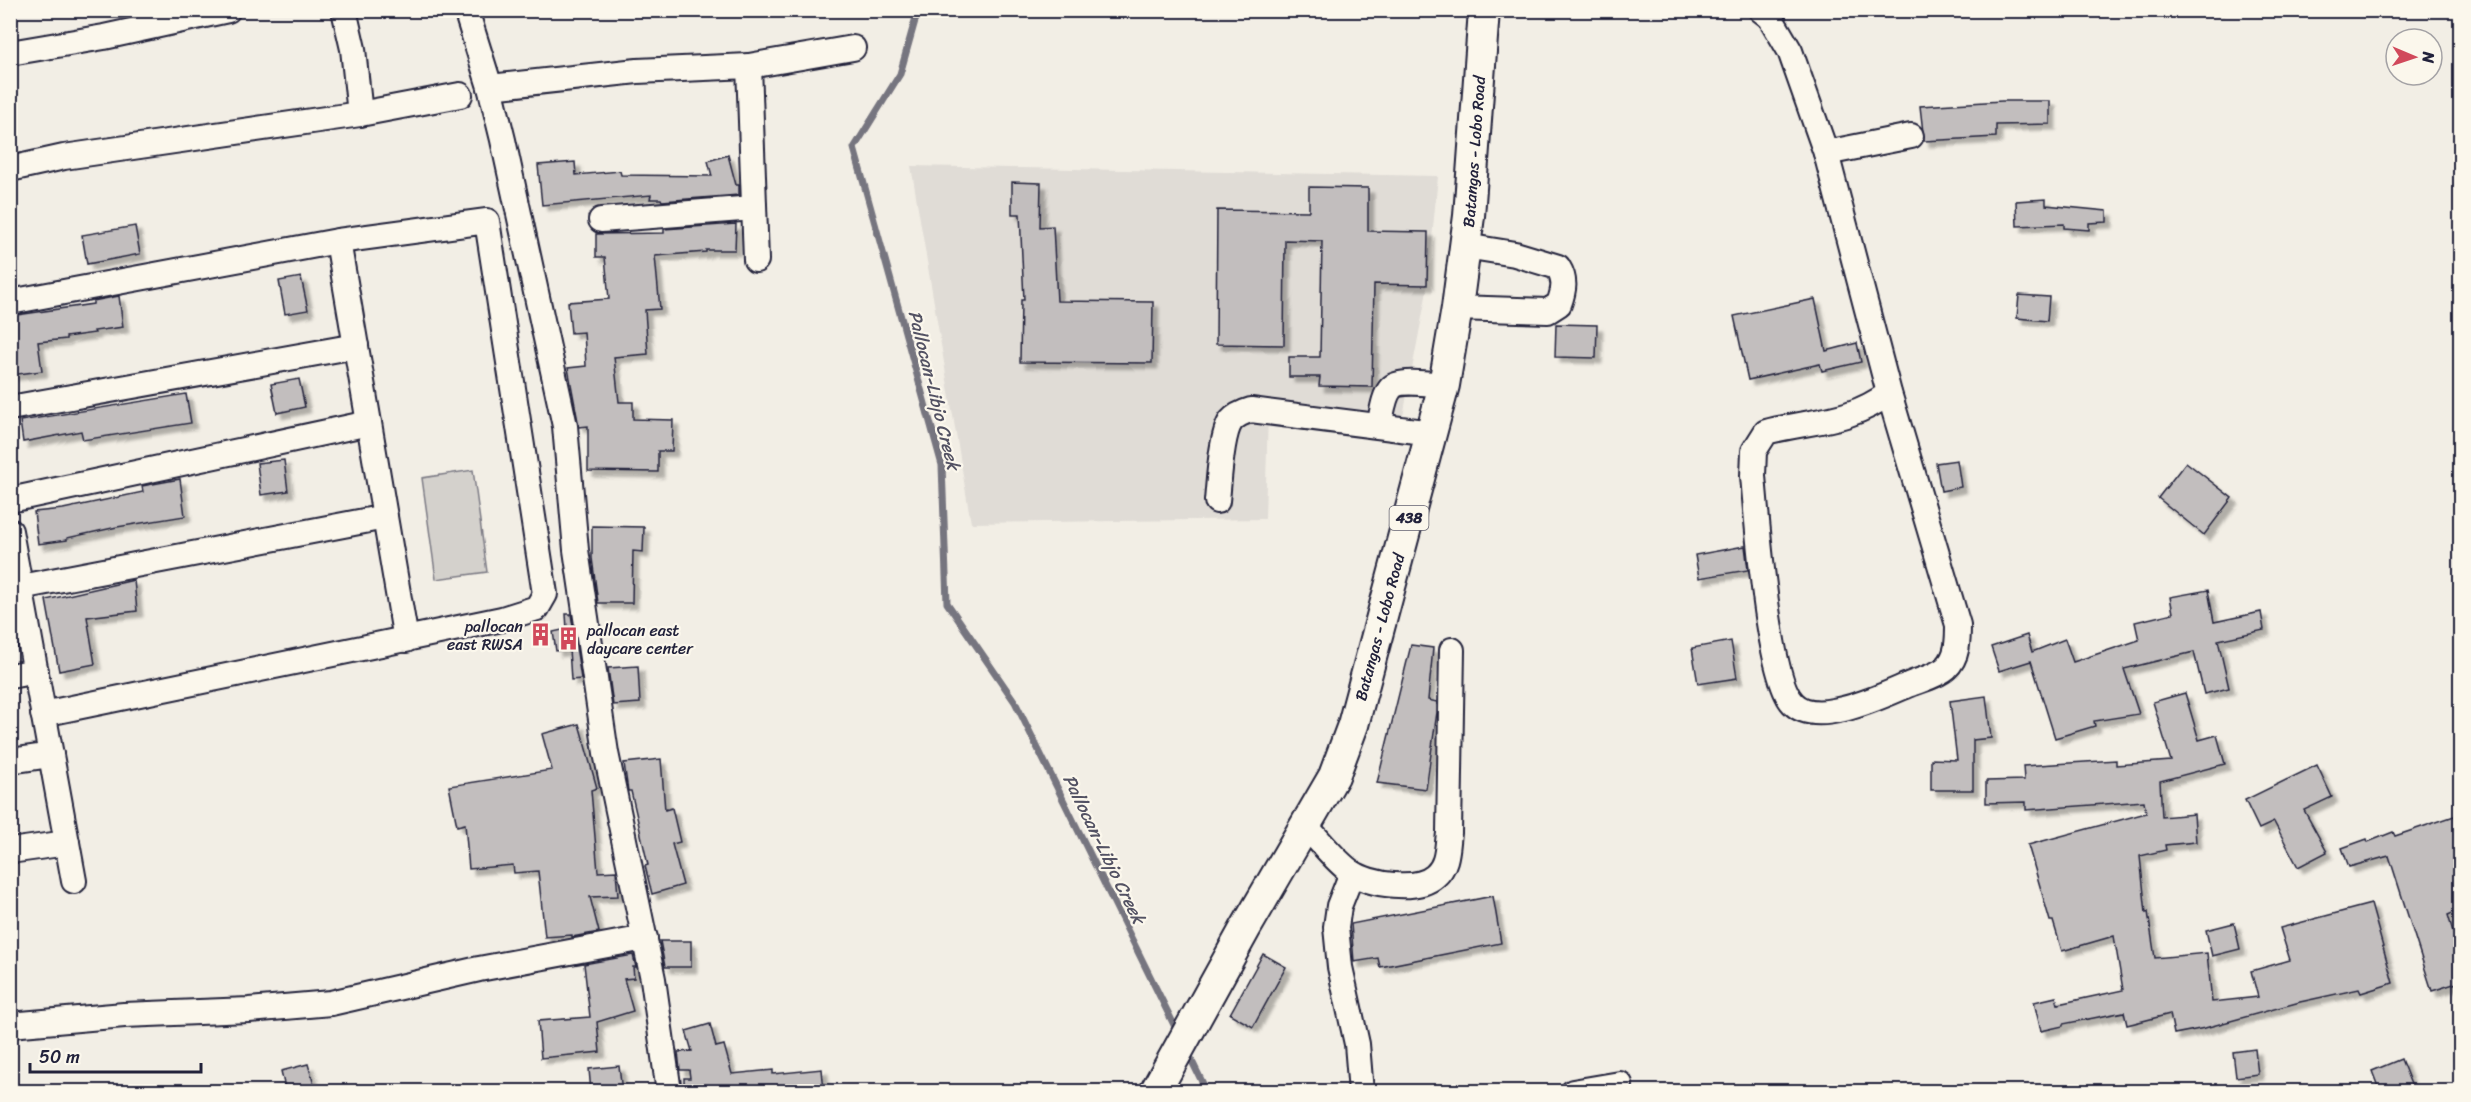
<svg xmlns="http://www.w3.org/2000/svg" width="2471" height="1102" font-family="Sriracha,sans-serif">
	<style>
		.built { fill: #e0dcd6 }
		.green { fill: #d4d1cc; stroke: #7b7a84; stroke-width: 1.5 }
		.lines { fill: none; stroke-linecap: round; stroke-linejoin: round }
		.stream { stroke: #76747f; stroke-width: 7 }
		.building { fill: #c2bebe; stroke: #22223b; stroke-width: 1.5; filter: url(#shadow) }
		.minor-casing { stroke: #22223b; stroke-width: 28 }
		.major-casing { stroke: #22223b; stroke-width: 34 }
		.minor { stroke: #fbf7ec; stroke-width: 24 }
		.major { stroke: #fbf7ec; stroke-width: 30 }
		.labels { text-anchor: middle; stroke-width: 4.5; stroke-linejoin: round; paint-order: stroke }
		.shield { fill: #fbf7ec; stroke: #636270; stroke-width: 1.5 }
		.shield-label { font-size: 15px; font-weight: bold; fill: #22223b }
		.street-label { font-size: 16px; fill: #22223b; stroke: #fbf7ec }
		.poi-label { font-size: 16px; fill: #22223b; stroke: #fbf7ec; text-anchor: end }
		.water-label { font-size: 18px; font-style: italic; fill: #535263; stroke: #fbf7ec }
	</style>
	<defs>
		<filter id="shadow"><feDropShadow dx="5.5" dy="5.5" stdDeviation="1.5" flood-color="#0004"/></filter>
	</defs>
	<rect width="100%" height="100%" fill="#f2eee5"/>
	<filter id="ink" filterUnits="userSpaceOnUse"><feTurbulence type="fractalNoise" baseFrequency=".0167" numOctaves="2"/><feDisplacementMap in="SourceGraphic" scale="12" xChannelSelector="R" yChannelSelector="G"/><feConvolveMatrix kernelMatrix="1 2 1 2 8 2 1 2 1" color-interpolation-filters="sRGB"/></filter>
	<g filter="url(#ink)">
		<g class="built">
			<polygon points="2225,11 2225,17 1794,14 1792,11"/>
			<polygon points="911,166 1438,176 1427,291 1400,432 1268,414 1265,519 971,523"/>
		</g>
		<polygon class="green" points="473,470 487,572 436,579 422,478"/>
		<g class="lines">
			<g class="stream">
				<polyline points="918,10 900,74 854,148 942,465 947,603 1015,702 1178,1033"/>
				<polyline points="1187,1051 1207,1092"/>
			</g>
		</g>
		<g class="building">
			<polygon points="2002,101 2050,101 2050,124 1996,125 1996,137 1924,141 1920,106"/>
			<polygon points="728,155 736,185 739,185 739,195 662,201 661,199 650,199 651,195 542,205 538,165 575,162 576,175 620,171 621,175 712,176 708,161"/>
			<polygon points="1012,182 1041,183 1040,227 1053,226 1057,301 1153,302 1152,363 1020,362 1021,300 1024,300 1020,214 1012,214"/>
			<polygon points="1309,187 1368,188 1368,231 1428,232 1427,285 1374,284 1372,387 1319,386 1320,377 1289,377 1289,357 1320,357 1322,241 1285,240 1284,345 1216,344 1217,210 1309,211"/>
			<polygon points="2046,199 2046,205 2107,211 2107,222 2089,223 2089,230 2064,228 2064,224 2017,226 2016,201"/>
			<polygon points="736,224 735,250 706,250 706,252 655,256 660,309 645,310 648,354 614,357 619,402 633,402 633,419 673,420 672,451 658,451 658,472 588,471 588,426 579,427 568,368 586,366 584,332 571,333 568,302 609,299 605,257 596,257 596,234 664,233 664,229"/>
			<polygon points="135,226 140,254 87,264 82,235"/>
			<polygon points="301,277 308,310 285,314 279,281"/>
			<polygon points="2019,295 2049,297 2047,321 2017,318"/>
			<polygon points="119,296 123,327 94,331 95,333 66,337 66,339 38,342 42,371 10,375 10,316 93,304 93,301"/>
			<polygon points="1815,299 1826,351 1857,343 1861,362 1822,371 1820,364 1748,380 1734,316"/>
			<polygon points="1556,324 1597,325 1596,358 1555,357"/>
			<polygon points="299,379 305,407 277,413 271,384"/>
			<polygon points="186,394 191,423 83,440 81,431 23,442 20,421"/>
			<polygon points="284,460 288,491 261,495 257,463"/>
			<polygon points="1957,460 1961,487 1941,491 1936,463"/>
			<polygon points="2186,462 2232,498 2204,535 2158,498"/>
			<polygon points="180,479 185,516 117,527 67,538 67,540 38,544 34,512 63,509 143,492 142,486"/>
			<polygon points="592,526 644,527 643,552 633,551 632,603 598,603 592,558"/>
			<polygon points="1745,546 1748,570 1699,578 1695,555"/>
			<polygon points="134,580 137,611 87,617 95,664 59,671 46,600"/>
			<polygon points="2208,590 2214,622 2261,612 2264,630 2218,640 2229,688 2204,694 2194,652 2124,669 2139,714 2094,721 2095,726 2055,738 2031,661 1999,671 1991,647 2027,635 2032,652 2065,639 2073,662 2139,640 2135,622 2173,613 2170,597"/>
			<polygon points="566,614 571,614 581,679 571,680 569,649 556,651 553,632 567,629"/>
			<polygon points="1731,641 1737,678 1698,684 1692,648"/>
			<polygon points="1411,645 1433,648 1428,700 1437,702 1437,712 1426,789 1377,783"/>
			<polygon points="638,666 640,703 613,705 608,668"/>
			<polygon points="2185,693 2199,740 2217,735 2225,764 2160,781 2162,817 2194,814 2196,842 2165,845 2166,850 2140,856 2146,913 2148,912 2155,958 2207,953 2212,1002 2258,997 2251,971 2290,960 2280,928 2371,904 2393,983 2361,993 2359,989 2300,1002 2205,1028 2174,1034 2170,1014 2127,1025 2124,1012 2063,1024 2063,1026 2041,1031 2034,1002 2056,997 2058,1004 2123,990 2114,936 2062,951 2053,921 2050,921 2028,845 2146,813 2144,801 2026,810 2026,802 1986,803 1986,781 2024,780 2023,766 2116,760 2116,765 2171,761 2153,702"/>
			<polygon points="1986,696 1991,738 1973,740 1973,790 1931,790 1931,759 1957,760 1950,701"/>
			<polygon points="579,724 597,788 591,790 598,872 616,871 618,896 590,897 599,932 572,937 572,935 545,937 538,871 514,873 513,865 469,869 465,824 457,826 449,786 552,770 542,734"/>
			<polygon points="661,759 665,810 672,808 680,842 672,844 683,885 652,894 645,866 648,865 631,791 628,791 624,763"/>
			<polygon points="2317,765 2332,797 2304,810 2327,852 2298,867 2274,822 2259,829 2245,800"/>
			<polygon points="2460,814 2460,910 2448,915 2460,955 2460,982 2432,991 2389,856 2349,867 2342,848 2367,839 2368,842 2393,832 2395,836"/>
			<polygon points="1493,896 1501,943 1380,967 1378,958 1354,962 1351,924"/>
			<polygon points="2234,923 2240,949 2212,956 2206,930"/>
			<polygon points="660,941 691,941 691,967 665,967"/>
			<polygon points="1263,954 1286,967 1253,1027 1230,1014"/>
			<polygon points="633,955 636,967 633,967 634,978 624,979 633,1011 597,1022 600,1052 541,1058 538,1021 590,1017 584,964"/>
			<polygon points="710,1024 716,1047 724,1045 732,1074 773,1070 773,1074 822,1069 824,1092 684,1092 684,1078 690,1078 689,1070 680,1070 678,1052 692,1051 686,1031"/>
			<polygon points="2255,1049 2258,1074 2236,1077 2233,1052"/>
			<polygon points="2401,1059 2414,1092 2380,1092 2372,1071"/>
			<polygon points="308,1064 316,1092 286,1092 281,1071"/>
			<polygon points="619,1066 622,1092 591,1092 589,1069"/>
		</g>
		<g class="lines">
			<defs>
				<g id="minor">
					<polyline points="344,10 353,49 360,114"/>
					<polyline points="466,10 490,87 503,140 565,426 576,550 606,753 653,979 669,1092"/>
					<path d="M 1761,10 L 1770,17 L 1790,51 L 1826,153 L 1889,393 L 1958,625 C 1958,640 1958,657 1946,668 C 1937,676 1920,680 1908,685 C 1882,696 1816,728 1793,703 C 1768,678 1757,519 1753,476 L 1754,451 L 1766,432 C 1811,420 1850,423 1889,393"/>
					<polyline points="10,53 104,37 228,10"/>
					<polyline points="749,66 756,260"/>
					<polyline points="490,87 637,71 749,66 853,48"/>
					<polyline points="1826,153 1911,136"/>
					<polyline points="10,169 64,157 360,114 460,95"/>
					<polyline points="601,220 754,208"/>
					<polyline points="338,241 406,640"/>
					<polyline points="10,302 338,241 487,221 545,594 537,608 502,619 43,714"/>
					<path d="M 1457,308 L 1548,311 L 1559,304 C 1564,290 1566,280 1558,267 L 1515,254 L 1465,246"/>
					<polyline points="10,408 356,346"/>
					<path d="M 1379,426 C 1382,415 1383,397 1391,388 C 1399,379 1432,384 1444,385"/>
					<polyline points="10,500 369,423"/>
					<path d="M 1217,501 C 1219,482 1221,435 1231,421 C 1236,415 1244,412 1251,410 L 1432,433"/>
					<polyline points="10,531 74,881"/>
					<polyline points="10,589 385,517"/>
					<polyline points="10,676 36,671"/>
					<polyline points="10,761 51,755"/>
					<path d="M 1305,826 C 1320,840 1334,860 1351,872 C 1370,885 1417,892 1435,876 C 1448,865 1447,848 1449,833 L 1452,650"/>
					<polyline points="10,851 67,843"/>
					<polyline points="1352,873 1339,906 1336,927 1340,967 1357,1044 1361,1092"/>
					<polyline points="10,1025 124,1015 249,1010 331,1003 479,969 645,938"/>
					<polyline points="1573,1092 1620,1084"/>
				</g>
				<g id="major">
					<path id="s1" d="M 1155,1092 L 1245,929 L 1334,776 L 1353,725 L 1444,385 L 1457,308 L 1469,216 L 1484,10"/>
				</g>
			</defs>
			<use href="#minor" class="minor-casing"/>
			<use href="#major" class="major-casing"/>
			<use href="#minor" class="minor"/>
			<use href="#major" class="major"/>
		</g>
	</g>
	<defs>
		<symbol id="building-bare" viewBox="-9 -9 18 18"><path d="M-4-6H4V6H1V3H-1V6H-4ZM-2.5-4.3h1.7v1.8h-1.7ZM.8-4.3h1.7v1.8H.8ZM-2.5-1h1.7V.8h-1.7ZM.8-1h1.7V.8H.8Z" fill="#d1495b" stroke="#fbf7ec" stroke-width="2.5" paint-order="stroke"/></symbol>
	</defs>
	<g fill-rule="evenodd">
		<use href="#building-bare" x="524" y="618" width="33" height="33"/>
		<use href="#building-bare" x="552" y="622" width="33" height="33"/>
	</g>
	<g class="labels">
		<rect class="shield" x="1389.5" y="506" width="39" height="24" rx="4.5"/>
		<g class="shield-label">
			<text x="1409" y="523">438</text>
		</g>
		<g class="street-label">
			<text dy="6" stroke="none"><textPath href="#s1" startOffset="1005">Batangas - Lobo Road</textPath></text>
			<text dy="6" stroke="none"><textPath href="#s1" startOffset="519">Batangas - Lobo Road</textPath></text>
		</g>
		<g class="poi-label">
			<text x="523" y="632">pallocan<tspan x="523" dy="18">east RWSA</tspan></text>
			<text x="587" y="636" text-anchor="start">pallocan east<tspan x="587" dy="18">daycare center</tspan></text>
		</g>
		<g class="water-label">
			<text transform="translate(934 390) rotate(76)" y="6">Pallocan-Libjo Creek</text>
			<text transform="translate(1104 849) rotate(64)" y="6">Pallocan-Libjo Creek</text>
		</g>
	</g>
	<rect width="2471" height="1102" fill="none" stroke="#fbf7ec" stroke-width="36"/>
	<rect x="18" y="18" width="2435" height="1066" fill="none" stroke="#22223b" stroke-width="2" filter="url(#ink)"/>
	<g transform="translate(2414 57) rotate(92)"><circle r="28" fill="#fbf7ec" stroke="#a4a2a5" stroke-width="1.5"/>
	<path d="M0-4.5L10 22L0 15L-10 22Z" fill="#d1495b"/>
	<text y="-9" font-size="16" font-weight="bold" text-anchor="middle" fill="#22223b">N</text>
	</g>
	<path d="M30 1063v9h171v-9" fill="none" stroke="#22223b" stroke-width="3"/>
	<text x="39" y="1063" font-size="18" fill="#22223b" stroke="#fbf7ec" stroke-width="4.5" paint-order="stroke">50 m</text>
</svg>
